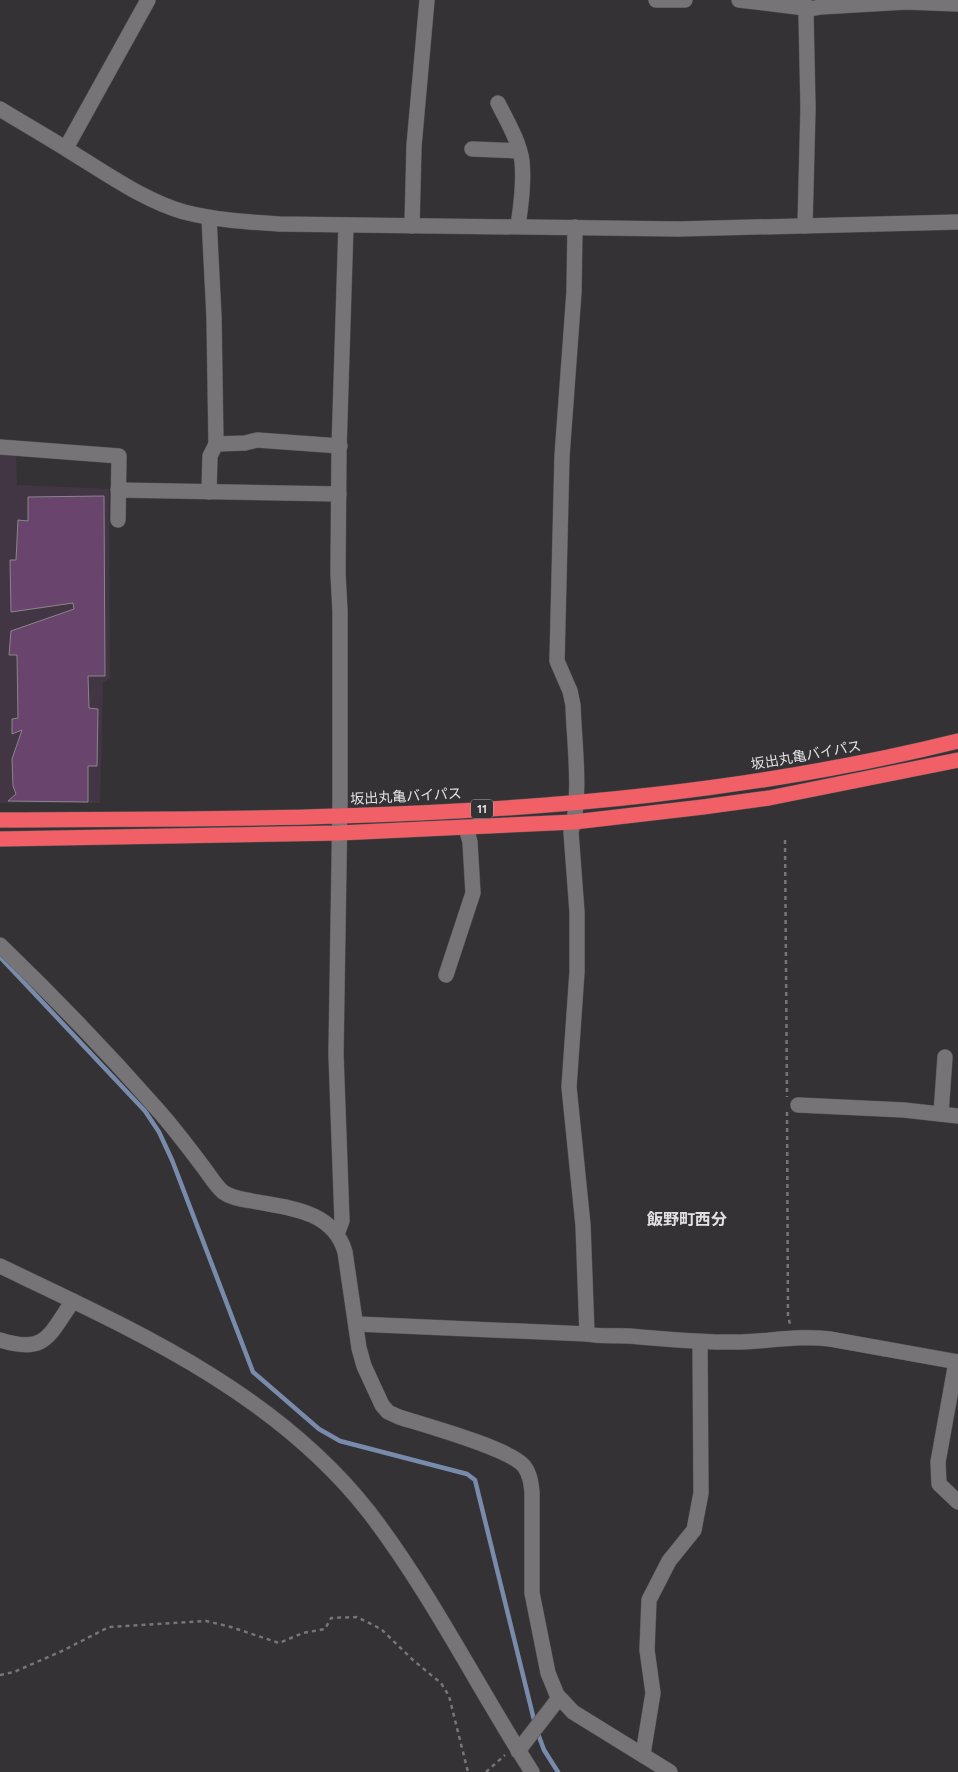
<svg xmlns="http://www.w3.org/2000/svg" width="958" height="1772" font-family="Figtree,'Noto Sans JP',sans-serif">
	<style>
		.commercial { fill: #433644 }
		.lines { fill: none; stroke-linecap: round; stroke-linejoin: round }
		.stream { stroke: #798bab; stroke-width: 4.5 }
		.building { fill: #69446d; stroke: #8a868b }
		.minor-casing { stroke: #545155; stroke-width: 16 }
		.highway-casing { stroke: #545155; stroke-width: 16 }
		.path { stroke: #777578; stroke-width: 2.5; stroke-dasharray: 4 4; stroke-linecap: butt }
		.minor { stroke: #777478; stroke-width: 15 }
		.highway { stroke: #f16066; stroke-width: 15 }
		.labels { text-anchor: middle; stroke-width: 5; stroke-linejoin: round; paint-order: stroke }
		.shield { fill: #353236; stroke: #adacae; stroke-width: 1 }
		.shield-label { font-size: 12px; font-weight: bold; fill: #e1e0e2 }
		.street-label { font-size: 14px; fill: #e1e0e2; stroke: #353236 }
		.quarter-label { font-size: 16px; font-weight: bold; fill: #e1e0e2; stroke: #353236 }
	</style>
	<rect width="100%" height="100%" fill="#353236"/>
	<polygon class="commercial" points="0,450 16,453 17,485 109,489 110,679 103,682 100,803 0,803"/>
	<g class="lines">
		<g class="stream">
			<polyline points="0,957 145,1111 159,1132 172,1160 253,1372 319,1429 340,1441 467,1474 475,1480 535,1724"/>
			<polyline points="537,1731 544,1750 558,1772"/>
		</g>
	</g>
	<polygon class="building" points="104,496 105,676 88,676 89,708 98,709 97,766 88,766 88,802 8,801 16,794 13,786 12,759 22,730 12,734 12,719 18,718 17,655 9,655 11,631 74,609 73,603 11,612 10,560 16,560 18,520 28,521 28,497"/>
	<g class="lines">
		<defs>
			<g id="minor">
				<polyline points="656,0 685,0"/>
				<polyline points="739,0 805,8"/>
				<polyline points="804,0 806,13 808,108 805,226"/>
				<polyline points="806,10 820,7 906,2 958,4"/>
				<path d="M 498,103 C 507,121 519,141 522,161 C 524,183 521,205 518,226"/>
				<path d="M 0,109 C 26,125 53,140 79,157 C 112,177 146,201 184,212 C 215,220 247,222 279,224 L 679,229 L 958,222"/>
				<polyline points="66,148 148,0"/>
				<polyline points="472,149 519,151"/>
				<polyline points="209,218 214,317 216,444 245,443 257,440 340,446"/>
				<polyline points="412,226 414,146 427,0"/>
				<path d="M 575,227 L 574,292 L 562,456 L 557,661 L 570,691 L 573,705 C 574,741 582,798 571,832 L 577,912 L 577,972 L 569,1087 L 583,1225 L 587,1334"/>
				<polyline points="0,447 119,456 118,520"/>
				<polyline points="118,490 339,494"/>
				<polyline points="209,492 210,456 216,444"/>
				<path d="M 0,945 C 55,998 107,1052 157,1109 C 174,1128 189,1148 204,1168 C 210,1176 216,1186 223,1192 C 231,1198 242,1199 252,1201 C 288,1208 333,1210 345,1252 L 359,1348 L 364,1366 L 382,1405 L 388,1412 L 399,1417 C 424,1425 509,1448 524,1466 C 530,1474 531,1483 532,1492 L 532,1593 L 548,1673 L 557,1695 L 573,1712 L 670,1772"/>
				<polyline points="446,975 473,893 470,842 466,828"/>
				<polyline points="798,1105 904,1110 958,1116"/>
				<polyline points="941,1114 945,1057"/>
				<polyline points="337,1234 342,1221 336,1054 340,801 340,611 338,574 339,449 346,225"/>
				<path d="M 0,1266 C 134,1330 275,1392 369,1512 C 431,1593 477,1686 532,1772"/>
				<path d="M 357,1324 L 587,1334 C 601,1337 615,1335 629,1336 C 667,1339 704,1343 741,1342 C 771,1341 800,1335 830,1339 L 958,1362"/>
				<path d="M 0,1340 C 47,1355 49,1334 73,1301"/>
				<polyline points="956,1362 938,1462 939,1484 958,1502"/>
				<polyline points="518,1751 559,1698"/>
				<polyline points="643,1754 653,1693 647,1650 649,1600 669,1561 694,1530 701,1493 700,1342"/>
			</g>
			<g id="highway">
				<path d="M 0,820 C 113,819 226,820 339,816 C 547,810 756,791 958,741"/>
				<polyline points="0,839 339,833 574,822 703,807 769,798 958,760"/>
			</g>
		</defs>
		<use href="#minor" class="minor-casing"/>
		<use href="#highway" class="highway-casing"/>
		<g class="path">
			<polyline points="785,840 787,1097"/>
			<polyline points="787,1112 788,1316 790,1324"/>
			<polyline points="0,1675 14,1672 62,1651 109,1627 206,1621 231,1627 279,1643 303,1633 325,1629 331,1618 357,1617 381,1629 414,1661 441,1683 449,1696 468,1772"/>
			<polyline points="486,1772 505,1755"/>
		</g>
		<use href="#minor" class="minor"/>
		<use href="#highway" class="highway"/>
	</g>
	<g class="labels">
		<rect class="shield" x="471" y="799.5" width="22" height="19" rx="4"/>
		<g class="shield-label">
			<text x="482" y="813">11</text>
		</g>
		<g class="street-label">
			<text transform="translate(806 755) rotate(-10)" y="5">坂出丸亀バイパス</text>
			<text transform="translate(406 796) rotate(-3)" y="5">坂出丸亀バイパス</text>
		</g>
		<g class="quarter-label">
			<text x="687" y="1225">飯野町西分</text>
		</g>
	</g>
</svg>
